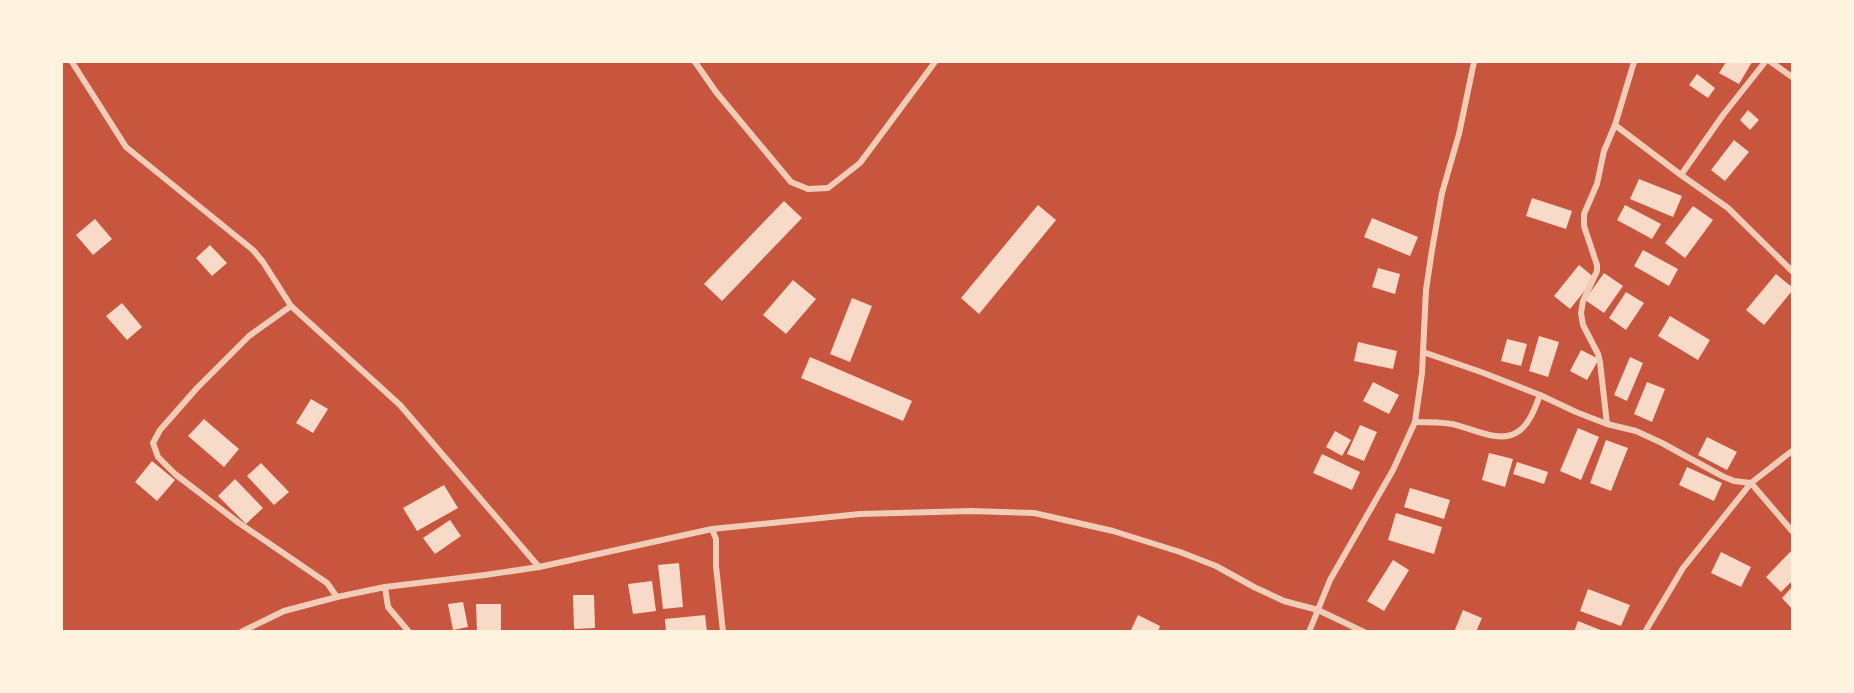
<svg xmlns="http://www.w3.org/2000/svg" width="1854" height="693" font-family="'Noto Sans',sans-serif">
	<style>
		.building { fill: #f7dbc8 }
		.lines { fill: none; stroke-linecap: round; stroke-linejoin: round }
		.minor { stroke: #f1ccb7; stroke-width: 6 }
	</style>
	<rect width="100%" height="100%" fill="#c8553d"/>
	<g class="building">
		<polygon points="1726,62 1752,62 1739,84 1719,73"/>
		<polygon points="1697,74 1715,88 1708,98 1689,85"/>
		<polygon points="1748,110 1759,120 1750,130 1740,120"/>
		<polygon points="1734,140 1749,152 1725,181 1711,170"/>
		<polygon points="1639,179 1682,196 1673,217 1630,199"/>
		<polygon points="1532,198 1572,211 1566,229 1526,216"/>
		<polygon points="784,201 802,218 722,301 704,284"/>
		<polygon points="1038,205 1056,220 979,314 961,298"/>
		<polygon points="1625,205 1661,224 1652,239 1617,220"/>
		<polygon points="1693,206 1713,220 1685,258 1665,243"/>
		<polygon points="1372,218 1418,237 1410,256 1364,237"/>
		<polygon points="95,219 112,239 93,255 76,235"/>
		<polygon points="210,245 227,263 212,276 196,258"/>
		<polygon points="1643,250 1678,269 1669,286 1634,266"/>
		<polygon points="1579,265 1595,278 1570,309 1554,296"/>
		<polygon points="1378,268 1400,274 1395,294 1372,287"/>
		<polygon points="1604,273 1623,286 1604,313 1585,300"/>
		<polygon points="1776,274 1792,287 1792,291 1764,325 1746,310"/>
		<polygon points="793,280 816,299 786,334 763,315"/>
		<polygon points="1626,292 1644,303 1626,330 1609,318"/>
		<polygon points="852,298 872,306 850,362 830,354"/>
		<polygon points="122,303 142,327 127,340 106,316"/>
		<polygon points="1670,316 1710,340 1698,360 1658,336"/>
		<polygon points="1539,336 1559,342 1548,377 1529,371"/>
		<polygon points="1507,339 1527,344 1521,366 1501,361"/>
		<polygon points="1358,342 1397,351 1393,369 1354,361"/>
		<polygon points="1581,350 1599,359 1587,380 1570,371"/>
		<polygon points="810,357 912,401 903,421 801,378"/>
		<polygon points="1630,357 1643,363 1627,401 1614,395"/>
		<polygon points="1373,382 1399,395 1389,414 1363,401"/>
		<polygon points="1647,382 1665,389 1652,422 1634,414"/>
		<polygon points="311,399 328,409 313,433 296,423"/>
		<polygon points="204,419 239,449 224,467 188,436"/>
		<polygon points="1360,425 1377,432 1364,461 1347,454"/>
		<polygon points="1578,428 1599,437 1581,480 1560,471"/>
		<polygon points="1335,431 1351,440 1342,456 1326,447"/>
		<polygon points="1707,437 1737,452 1727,470 1698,455"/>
		<polygon points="1606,440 1628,448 1611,491 1590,483"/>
		<polygon points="1489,453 1513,459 1505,487 1482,480"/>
		<polygon points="1322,454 1360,472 1352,490 1313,473"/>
		<polygon points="152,461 175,480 157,501 135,482"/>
		<polygon points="1517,462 1548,472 1544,484 1513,474"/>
		<polygon points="261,463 289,492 274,505 247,476"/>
		<polygon points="1687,467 1722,483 1714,501 1679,485"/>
		<polygon points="235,479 263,508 246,524 218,496"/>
		<polygon points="444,485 458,508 417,531 403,508"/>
		<polygon points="1410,488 1450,500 1444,519 1404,507"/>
		<polygon points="1396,513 1442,527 1434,554 1388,540"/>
		<polygon points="450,520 461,536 435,554 423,538"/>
		<polygon points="1792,550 1792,581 1781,592 1766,577"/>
		<polygon points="1721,552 1751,567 1741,587 1711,573"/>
		<polygon points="1393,560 1409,570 1384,611 1367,601"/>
		<polygon points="679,563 683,607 663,609 658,565"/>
		<polygon points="652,581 656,611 633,614 628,584"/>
		<polygon points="1792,587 1792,609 1782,598"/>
		<polygon points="1588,589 1630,605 1621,626 1580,611"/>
		<polygon points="573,595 594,595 595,628 574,629"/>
		<polygon points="463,602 468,627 453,630 448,604"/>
		<polygon points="476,604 501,604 501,632 477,632"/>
		<polygon points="1463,610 1482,618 1476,632 1454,632"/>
		<polygon points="705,615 707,632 666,632 665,619"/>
		<polygon points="1138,615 1160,626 1158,632 1130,632"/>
		<polygon points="1578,621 1603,631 1603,632 1574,632"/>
	</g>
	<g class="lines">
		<g class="minor">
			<polyline points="72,62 126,147 253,250 263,262 291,306 400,405 539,567"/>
			<polyline points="695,62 716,92 791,182 808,189 828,188 860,163 935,62"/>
			<polyline points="1771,62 1792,77"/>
			<polyline points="1615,125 1681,175 1728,208 1792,271"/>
			<polyline points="1681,175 1723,115 1765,62"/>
			<polyline points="291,306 249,336 197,388 160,430 153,443 158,457 175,474 239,523 327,583 337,597"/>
			<polyline points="1423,352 1481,372 1540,395 1576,412 1607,424 1636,431 1662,443 1722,476 1734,481 1751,483 1792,531"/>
			<path d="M 1415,422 C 1427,422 1440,422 1452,424 C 1472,428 1500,445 1519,431 C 1530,423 1535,408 1540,395"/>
			<polyline points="1607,424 1600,362 1598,354 1583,325 1581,313 1583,301 1597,271 1597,265 1584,226 1584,214 1597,184 1604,151 1615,125 1634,62"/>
			<polyline points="712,529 716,539 716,566 723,632"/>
			<polyline points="385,587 388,607 409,632"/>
			<polyline points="241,632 284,611 337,597 385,587 485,575 539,567 712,529 860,514 971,511 1034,513 1113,531 1180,552 1216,566 1254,587 1284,601 1318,610 1364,632"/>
			<polyline points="1309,632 1330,580 1393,470 1415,422 1422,373 1426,290 1432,250 1442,193 1459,134 1474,62"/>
			<polyline points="1645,632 1683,568 1751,483 1792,451"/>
		</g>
	</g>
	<rect width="1854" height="693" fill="none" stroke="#fff3e0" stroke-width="126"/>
</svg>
